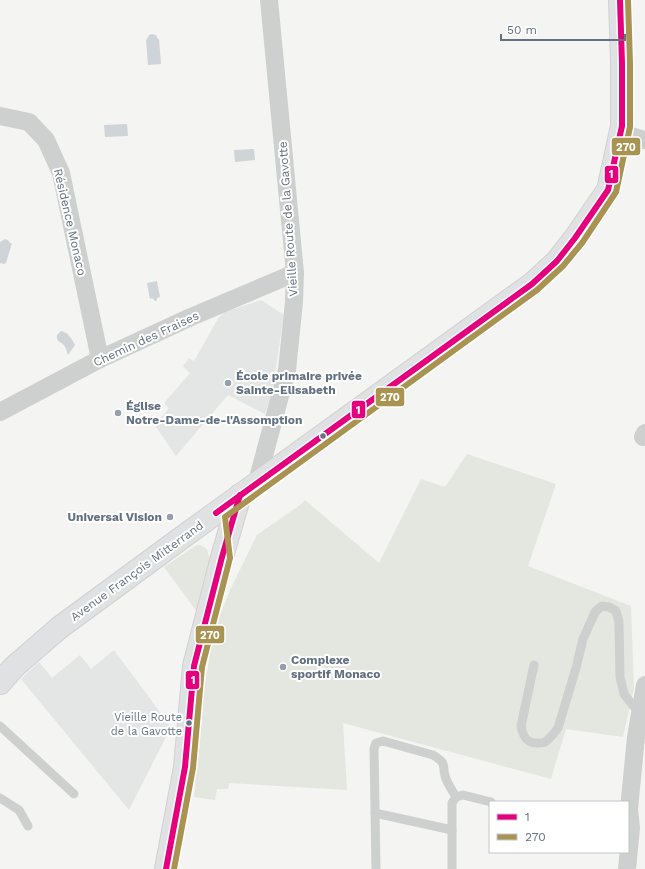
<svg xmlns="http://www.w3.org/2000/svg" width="645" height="869" font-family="'Work Sans',sans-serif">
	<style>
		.built { fill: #e4e5e5 }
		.green { fill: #e3e7e0 }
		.water { fill: #ced4d8 }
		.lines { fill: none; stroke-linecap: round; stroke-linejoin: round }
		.secondary-casing { stroke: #d0d1d1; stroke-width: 24 }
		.lane { stroke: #cecfcf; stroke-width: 9 }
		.street { stroke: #cecfcf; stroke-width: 18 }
		.secondary { stroke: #e0e1e2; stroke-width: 22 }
		.bus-1-casing { stroke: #fff; stroke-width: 9 }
		.bus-2-casing { stroke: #fff; stroke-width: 9 }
		.bus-1 { stroke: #e5007d; stroke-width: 6 }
		.bus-2 { stroke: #a99351; stroke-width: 6 }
		.poi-dot { fill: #969fa9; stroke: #fff; stroke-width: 1.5 }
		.bus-dot { fill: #647182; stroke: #fff; stroke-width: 1.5 }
		.labels { text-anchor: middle; stroke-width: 4; stroke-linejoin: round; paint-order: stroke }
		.bus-label { font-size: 11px; fill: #647182; stroke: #fff; text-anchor: end }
		.street-label { font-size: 12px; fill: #647182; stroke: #fff }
		.poi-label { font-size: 12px; font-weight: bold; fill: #647182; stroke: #fff; text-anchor: start }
		.line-badge { stroke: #fff; stroke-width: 1.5 }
		.badge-label { font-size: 11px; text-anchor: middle; font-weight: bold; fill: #fff }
	</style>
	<rect width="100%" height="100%" fill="#f4f4f2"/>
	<g class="built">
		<polygon points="261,300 284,315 272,393 265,414 228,395 176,456 156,427 156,424 169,408 164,403 190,373 183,366 189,358 194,361 219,317 225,312"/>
		<polygon points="114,650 171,727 129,810 21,679 39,662 52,678 80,655 91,669"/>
	</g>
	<g class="green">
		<polygon points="467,454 556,484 528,566 631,606 634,688 623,737 566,729 551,779 343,723 347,790 229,783 228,789 217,789 215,800 194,797 204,688 212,644 220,615 231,588 257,535 300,505 305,500 379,563 421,479 445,487"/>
		<polygon points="197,545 200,545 207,549 209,557 213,561 197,612 164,567"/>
	</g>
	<g class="water">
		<polygon points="152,34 156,35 158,39 159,39 161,64 148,65 146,40 147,39 149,35"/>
		<polygon points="127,124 128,136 105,137 104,125"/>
		<polygon points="254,149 255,160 235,162 234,150"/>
		<polygon points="5,239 8,240 10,243 12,243 6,263 4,264 0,263 0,243 1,241 2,241"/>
		<polygon points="157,281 160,297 157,298 157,300 155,301 152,298 150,299 147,283"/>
		<path d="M 61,331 C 68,332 72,339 75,345 L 68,355 C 67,352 66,348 64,345 C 60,341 56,342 57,335 Z"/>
	</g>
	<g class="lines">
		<defs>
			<g id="secondary">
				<polyline points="0,683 14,667 59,628 180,539 532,284 557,261 575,238 608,190 622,126 622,63 620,0"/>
				<polyline points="166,869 185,767 194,666 222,557 240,495"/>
			</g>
		</defs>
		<use href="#secondary" class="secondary-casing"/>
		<g class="lane">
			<path d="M 534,665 L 521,726 C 523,737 527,744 539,743 C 542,743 543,743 545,742 C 551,738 554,733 558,728 L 576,668 L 583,639 L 595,612 L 602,606 L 609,607 L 616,611 L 619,622 L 620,677 L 624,694 L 639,713"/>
			<polyline points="0,726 74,794"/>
			<polyline points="0,798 19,810 28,826"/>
			<polyline points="375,813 452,830"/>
			<path d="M 376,869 L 374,749 L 376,743 L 383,741 L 433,755 C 447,764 442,763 445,776 C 447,783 452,790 456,797"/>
			<polyline points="452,869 452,803 456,797 463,795 491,802"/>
		</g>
		<g class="street">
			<polyline points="0,116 29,122 46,140 61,173 100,359"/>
			<polyline points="621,133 645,140"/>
			<polyline points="0,412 100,359 191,317 295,273"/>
			<polyline points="643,437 645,433"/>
			<polyline points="257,482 287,370 294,302 295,273 269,0"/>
			<polyline points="627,869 631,828 629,809 636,737 645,685"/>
		</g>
		<use href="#secondary" class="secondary"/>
		<defs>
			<g id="bus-1">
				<polyline points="216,513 532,284 557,261 575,238 608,190 622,126 622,63 620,0"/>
				<polyline points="166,869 185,767 194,666 222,557 240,495"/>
			</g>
			<polyline id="bus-2" points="174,869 193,768 202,667 230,558 225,517 537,290 563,266 582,243 616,192 630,127 630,63 628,0"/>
		</defs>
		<use href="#bus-1" class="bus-1-casing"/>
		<use href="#bus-2" class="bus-2-casing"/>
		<use href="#bus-1" class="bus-1"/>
		<use href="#bus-2" class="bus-2"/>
	</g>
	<g class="poi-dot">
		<circle cx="228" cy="383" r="4"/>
		<circle cx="118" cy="413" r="4"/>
		<circle cx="170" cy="517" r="4"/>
		<circle cx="283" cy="667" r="4"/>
	</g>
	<g class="bus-dot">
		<circle cx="323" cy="436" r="3.5"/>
		<circle cx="189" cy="723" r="3.5"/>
	</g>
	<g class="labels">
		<g class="bus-label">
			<text x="182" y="721">Vieille Route<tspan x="182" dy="14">de la Gavotte</tspan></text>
		</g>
		<g class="street-label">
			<text transform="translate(288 219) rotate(-94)" y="4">Vieille Route de la Gavotte</text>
			<text transform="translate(70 222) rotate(77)" y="4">Résidence Monaco</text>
			<text transform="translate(146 339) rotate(-25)" y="4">Chemin des Fraises</text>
			<text transform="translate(137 571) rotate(-36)" y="4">Avenue François Mitterrand</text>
		</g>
		<g class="poi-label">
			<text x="236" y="380">École primaire privée<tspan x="236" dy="14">Sainte-Elisabeth</tspan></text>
			<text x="126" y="410">Église<tspan x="126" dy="14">Notre-Dame-de-l'Assomption</tspan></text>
			<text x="162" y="521" text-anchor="end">Universal Vision</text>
			<text x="291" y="664">Complexe<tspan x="291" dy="14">sportif Monaco</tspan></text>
		</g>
	</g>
	<g class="line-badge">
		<rect x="611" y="137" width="30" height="19" rx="4" fill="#a99351"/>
		<rect x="604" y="165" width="15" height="19" rx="4" fill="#e5007d"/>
		<rect x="375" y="387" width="30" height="20" rx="4" fill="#a99351"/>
		<rect x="351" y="400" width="15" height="19" rx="4" fill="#e5007d"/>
		<rect x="195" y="625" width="30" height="19" rx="4" fill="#a99351"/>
		<rect x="185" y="670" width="15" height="20" rx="4" fill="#e5007d"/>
	</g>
	<g class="badge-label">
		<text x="626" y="151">270</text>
		<text x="611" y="178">1</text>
		<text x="390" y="401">270</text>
		<text x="358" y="414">1</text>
		<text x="210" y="639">270</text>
		<text x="193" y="684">1</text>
	</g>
	<rect x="489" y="801" width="140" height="52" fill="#ffffff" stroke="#c1c6cd"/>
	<rect x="497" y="814" width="20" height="6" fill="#e5007d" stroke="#c1c6cd"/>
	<text x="525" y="821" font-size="12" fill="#647182">1</text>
	<rect x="497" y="834" width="20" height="6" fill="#a99351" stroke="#c1c6cd"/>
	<text x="525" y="841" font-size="12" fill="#647182">270</text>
	<path d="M501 34v6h124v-6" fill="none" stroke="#647182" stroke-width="2"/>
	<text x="507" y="34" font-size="12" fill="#647182" stroke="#ffffff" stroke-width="3" paint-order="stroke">50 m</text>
</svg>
